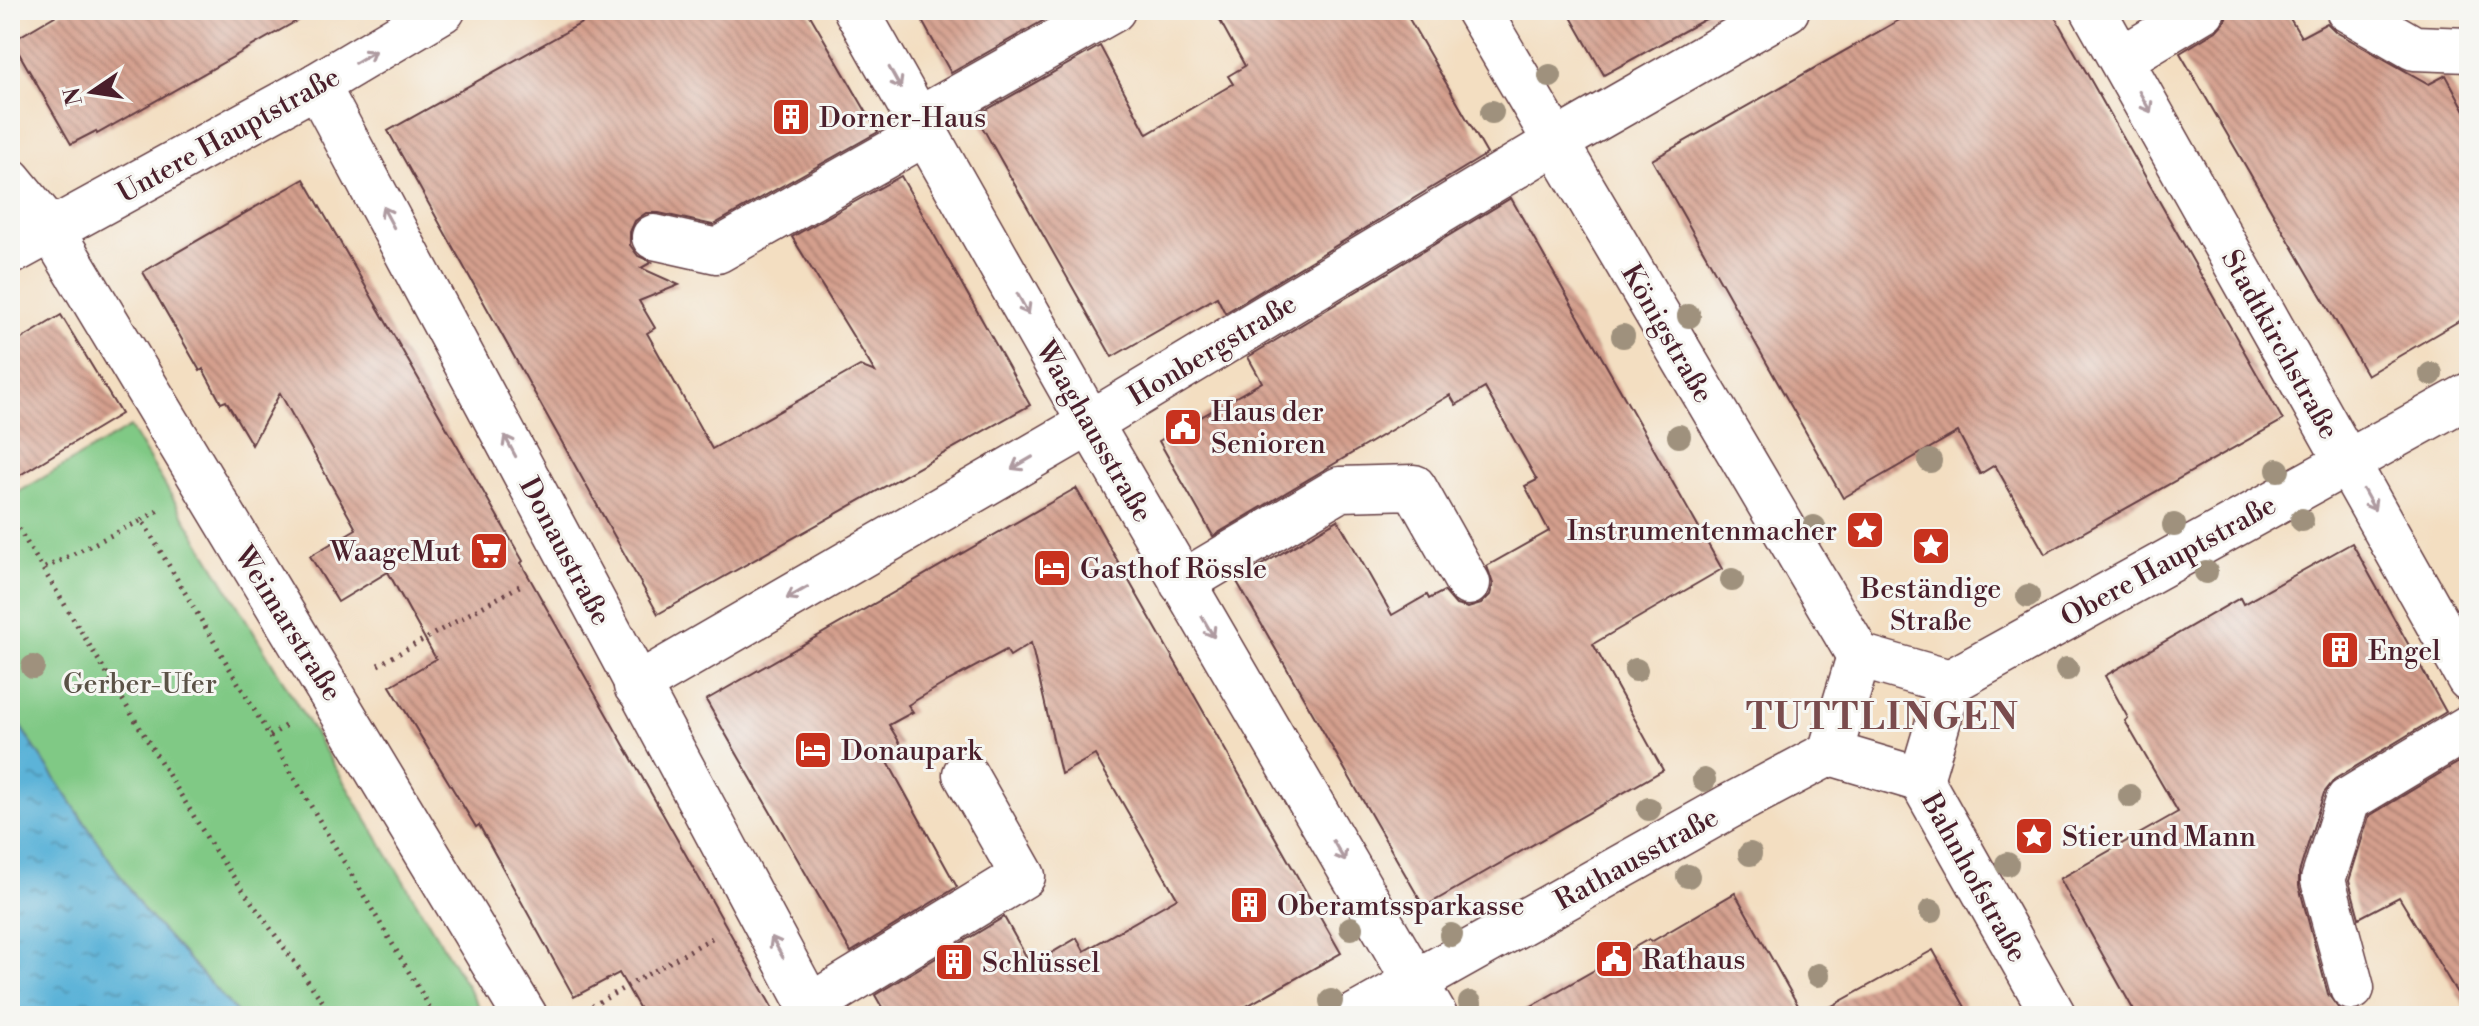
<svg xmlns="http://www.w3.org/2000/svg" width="2479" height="1026" font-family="'Libre Bodoni',serif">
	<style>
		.park { fill: #80c985; stroke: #657458; stroke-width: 2 }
		.water { fill: url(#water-ripples); stroke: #526982; stroke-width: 2 }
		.building { fill: url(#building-back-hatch) }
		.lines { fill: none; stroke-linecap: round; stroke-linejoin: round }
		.minor-casing { stroke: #633c42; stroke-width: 47 }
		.path { stroke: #633c42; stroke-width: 5; stroke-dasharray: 2 6; stroke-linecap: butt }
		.minor { stroke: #fff; stroke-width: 44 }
		.tree { fill: #9f917d }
		.oneway { stroke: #ae9aa0 }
		.labels { text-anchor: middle; stroke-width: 6; stroke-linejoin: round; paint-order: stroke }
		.poi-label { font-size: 28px; fill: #4a1f2b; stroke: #f6f6f2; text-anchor: start }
		.street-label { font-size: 28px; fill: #4a1f2b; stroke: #f6f6f2 }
		.park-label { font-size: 28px; fill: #5a5246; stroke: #f6f6f2 }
		.district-label { font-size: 36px; font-weight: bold; letter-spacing: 2px; fill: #7a4c4d; stroke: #f6f6f2 }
	</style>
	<defs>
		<pattern id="water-ripples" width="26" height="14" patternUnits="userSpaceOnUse" patternTransform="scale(2)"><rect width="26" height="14" fill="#5bb3d8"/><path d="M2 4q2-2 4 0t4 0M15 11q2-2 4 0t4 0" fill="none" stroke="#4d91af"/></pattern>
		<pattern id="building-back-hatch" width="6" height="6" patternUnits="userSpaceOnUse" patternTransform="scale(2)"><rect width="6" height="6" fill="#d49f8d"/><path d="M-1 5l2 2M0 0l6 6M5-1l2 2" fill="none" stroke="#ae8173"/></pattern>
	</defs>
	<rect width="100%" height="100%" fill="#f6f6f2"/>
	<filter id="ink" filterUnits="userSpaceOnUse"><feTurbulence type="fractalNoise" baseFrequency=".0125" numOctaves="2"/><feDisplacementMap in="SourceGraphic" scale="16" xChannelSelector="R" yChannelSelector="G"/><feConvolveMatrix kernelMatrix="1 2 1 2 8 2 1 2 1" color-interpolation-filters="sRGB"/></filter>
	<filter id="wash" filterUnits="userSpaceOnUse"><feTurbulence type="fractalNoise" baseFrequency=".006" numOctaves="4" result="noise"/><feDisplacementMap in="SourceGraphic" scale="32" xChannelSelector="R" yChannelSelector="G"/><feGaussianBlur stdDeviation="1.8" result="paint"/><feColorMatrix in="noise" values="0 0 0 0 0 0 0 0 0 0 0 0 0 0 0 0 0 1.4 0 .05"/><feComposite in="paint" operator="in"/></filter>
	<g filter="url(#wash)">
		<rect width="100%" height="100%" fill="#f3dec1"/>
		<polygon class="park" points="130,427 485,1016 240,1016 144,911 10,711 10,497"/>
		<polygon class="water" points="10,711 144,911 240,1016 10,1016"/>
		<g id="blocks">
			<g class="building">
				<polygon points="65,10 316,10 97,134 96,131 71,144 12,41"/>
				<polygon points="605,10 807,10 878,132 713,225 659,213 646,213 635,221 630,232 630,245 638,256 652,262 641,268 679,285 639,301 655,328 647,333 712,449 860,366 875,372 792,237 901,176 1030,405 658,614 388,131"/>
				<polygon points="916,10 1062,10 951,73"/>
				<polygon points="1214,10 1404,10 1487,154 1225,313 1217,297 1112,357 976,116 1100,46 1147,134 1233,84 1228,76 1245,66"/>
				<polygon points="1567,10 1722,10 1604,75"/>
				<polygon points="1917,10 2051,10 2283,420 2045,554 1995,465 1980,474 1958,432 1843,498 1652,160"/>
				<polygon points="2228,10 2285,10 2301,37 2327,23 2336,32 2429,84 2446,75 2469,118 2469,315 2367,375 2180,53 2216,31 2225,21"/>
				<polygon points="304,179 523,561 521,563 777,1016 644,1016 619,973 574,997 479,825 476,827 390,686 436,659 388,572 338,602 310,556 356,529 280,393 252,445 226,401 221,403 203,369 200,371 143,272"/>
				<polygon points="1511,198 1722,569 1593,644 1663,770 1424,907 1236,580 1338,520 1392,615 1427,595 1429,599 1444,591 1456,605 1468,608 1481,604 1490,595 1493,584 1487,566 1549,531 1525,486 1537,480 1485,388 1456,405 1450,395 1213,536 1159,441 1262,382 1248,357"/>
				<polygon points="61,315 121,414 10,481 10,346"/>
				<polygon points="1076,488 1341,953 1229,1016 887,1016 875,995 1004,917 1031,965 1077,938 1084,951 1177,898 1095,755 1061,774 1031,643 1010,656 1006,650 950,680 908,705 913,712 889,725 901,745 884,755 957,887 851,952 706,700"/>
				<polygon points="2352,543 2446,712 2335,779 2324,793 2299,873 2299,886 2328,994 2344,1016 2137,1016 2060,879 2178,812 2125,721 2128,718 2105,676 2240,598 2243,604"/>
				<polygon points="2469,756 2469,1013 2399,897 2359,918 2349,881 2369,816"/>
				<polygon points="1735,893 1804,1016 1514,1016 1649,939 1651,942"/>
				<polygon points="1933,950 1970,1016 1814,1016"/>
			</g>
		</g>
	</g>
	<g filter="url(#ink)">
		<use href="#blocks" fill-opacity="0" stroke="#633c42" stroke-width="2"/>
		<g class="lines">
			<defs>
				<g id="minor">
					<polyline points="856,10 1090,423 1435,1016"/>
					<polyline points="1478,10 1859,656"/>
					<polyline points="2093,10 2469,679"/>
					<polyline points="2348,10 2414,48 2469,50"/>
					<polyline points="2121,59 2203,10"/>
					<polyline points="317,85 815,1016"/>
					<polyline points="918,120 1113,10"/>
					<polyline points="10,180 52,231 525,1016"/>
					<polyline points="654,237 717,251 926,133"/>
					<polyline points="10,253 317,85 443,10"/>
					<polyline points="1182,583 1340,489 1414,487 1468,583"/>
					<polyline points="1859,656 1950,682 2469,395"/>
					<polyline points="636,686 1090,423 1556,142 1787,10"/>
					<polyline points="1830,753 1921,780 1950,682"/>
					<polyline points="1921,780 2054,1016"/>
					<polyline points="2352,988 2323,880 2348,800 2469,727"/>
					<polyline points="810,1006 1023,876 965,774"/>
					<polyline points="1355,1016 1728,807 1830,753 1859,656"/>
				</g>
			</defs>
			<use href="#minor" class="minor-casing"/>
			<g class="path">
				<polyline points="10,515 215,851 333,1016"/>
				<polyline points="142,520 159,510"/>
				<polyline points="45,568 142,520 435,1016"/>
				<polyline points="378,665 523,584"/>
				<polyline points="270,736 286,725"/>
				<polyline points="578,1014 712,938"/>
			</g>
			<use href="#minor" class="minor"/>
		</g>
		<g class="tree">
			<circle cx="1550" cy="76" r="12"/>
			<circle cx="1492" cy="112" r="12"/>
			<circle cx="1689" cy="316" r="12"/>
			<circle cx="1623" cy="336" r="12"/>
			<circle cx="2431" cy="374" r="12"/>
			<circle cx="1679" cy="436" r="12"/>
			<circle cx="1930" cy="461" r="12"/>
			<circle cx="2278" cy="470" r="12"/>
			<circle cx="2302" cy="520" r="12"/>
			<circle cx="2174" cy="525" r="12"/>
			<circle cx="1814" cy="527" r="12"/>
			<circle cx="2206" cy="572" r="12"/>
			<circle cx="1732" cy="580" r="12"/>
			<circle cx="2028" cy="596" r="12"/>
			<circle cx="33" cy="667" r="12"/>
			<circle cx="2067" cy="669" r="12"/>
			<circle cx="1636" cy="670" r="12"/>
			<circle cx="1704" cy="780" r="12"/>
			<circle cx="2130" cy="796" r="12"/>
			<circle cx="1649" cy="809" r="12"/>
			<circle cx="1750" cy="854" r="12"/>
			<circle cx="2007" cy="864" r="12"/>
			<circle cx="1688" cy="876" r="12"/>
			<circle cx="1931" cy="911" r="12"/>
			<circle cx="1351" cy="928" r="12"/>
			<circle cx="1451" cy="935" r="12"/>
			<circle cx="1818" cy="975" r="12"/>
			<circle cx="1331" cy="1001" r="12"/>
			<circle cx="1470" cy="1003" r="12"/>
		</g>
		<defs><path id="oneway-shaft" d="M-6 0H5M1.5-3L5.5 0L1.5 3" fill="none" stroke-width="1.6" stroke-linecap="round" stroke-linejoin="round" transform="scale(2)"/></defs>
		<g class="oneway">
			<use href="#oneway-shaft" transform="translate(365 57) rotate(-31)"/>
			<use href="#oneway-shaft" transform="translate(895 78) rotate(61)"/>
			<use href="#oneway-shaft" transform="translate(2145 102) rotate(61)"/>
			<use href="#oneway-shaft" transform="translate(388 217) rotate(-118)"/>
			<use href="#oneway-shaft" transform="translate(1023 304) rotate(61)"/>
			<use href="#oneway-shaft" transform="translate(510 446) rotate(-118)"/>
			<use href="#oneway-shaft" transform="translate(1022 463) rotate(150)"/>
			<use href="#oneway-shaft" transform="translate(2369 500) rotate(61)"/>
			<use href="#oneway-shaft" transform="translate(797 593) rotate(150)"/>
			<use href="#oneway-shaft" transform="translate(1208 627) rotate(60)"/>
			<use href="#oneway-shaft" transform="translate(1339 851) rotate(60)"/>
			<use href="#oneway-shaft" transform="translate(777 947) rotate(-119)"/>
		</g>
	</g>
	<defs>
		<symbol id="building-square" viewBox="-11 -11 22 22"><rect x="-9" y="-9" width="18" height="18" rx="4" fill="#c8321e" stroke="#f6f6f2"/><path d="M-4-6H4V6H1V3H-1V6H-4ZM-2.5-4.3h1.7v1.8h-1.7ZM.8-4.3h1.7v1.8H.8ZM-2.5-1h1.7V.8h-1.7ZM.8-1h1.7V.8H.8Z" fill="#fff"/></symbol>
		<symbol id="civic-square" viewBox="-11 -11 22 22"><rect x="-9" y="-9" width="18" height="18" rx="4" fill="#c8321e" stroke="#f6f6f2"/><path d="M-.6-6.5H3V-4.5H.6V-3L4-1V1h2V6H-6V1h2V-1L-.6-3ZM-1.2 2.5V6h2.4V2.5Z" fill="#fff"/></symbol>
		<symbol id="sight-square" viewBox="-11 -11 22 22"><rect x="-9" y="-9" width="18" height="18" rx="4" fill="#c8321e" stroke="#f6f6f2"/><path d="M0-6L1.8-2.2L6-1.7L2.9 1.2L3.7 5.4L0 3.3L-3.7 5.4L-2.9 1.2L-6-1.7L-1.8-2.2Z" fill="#fff"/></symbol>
		<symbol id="supermarket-square" viewBox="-11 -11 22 22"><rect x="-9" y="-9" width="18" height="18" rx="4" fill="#c8321e" stroke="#f6f6f2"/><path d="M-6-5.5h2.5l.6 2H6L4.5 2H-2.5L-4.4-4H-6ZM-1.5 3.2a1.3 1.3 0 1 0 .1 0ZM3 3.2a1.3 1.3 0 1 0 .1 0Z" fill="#fff"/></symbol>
		<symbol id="hotel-square" viewBox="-11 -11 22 22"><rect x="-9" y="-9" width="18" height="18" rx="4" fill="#c8321e" stroke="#f6f6f2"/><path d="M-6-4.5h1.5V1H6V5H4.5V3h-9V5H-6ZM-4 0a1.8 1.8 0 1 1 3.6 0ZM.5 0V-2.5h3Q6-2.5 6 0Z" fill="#fff"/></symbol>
	</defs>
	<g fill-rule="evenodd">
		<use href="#building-square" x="769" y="95" width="44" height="44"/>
		<use href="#civic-square" x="1161" y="405" width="44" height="44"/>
		<use href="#sight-square" x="1843" y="508" width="44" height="44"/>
		<use href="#sight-square" x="1909" y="524" width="44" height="44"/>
		<use href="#supermarket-square" x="467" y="529" width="44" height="44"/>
		<use href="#hotel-square" x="1030" y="546" width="44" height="44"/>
		<use href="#building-square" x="2318" y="628" width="44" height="44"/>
		<use href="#hotel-square" x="791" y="728" width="44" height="44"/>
		<use href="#sight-square" x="2012" y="814" width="44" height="44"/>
		<use href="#building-square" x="1227" y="883" width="44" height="44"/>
		<use href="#civic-square" x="1592" y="937" width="44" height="44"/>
		<use href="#building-square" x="932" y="940" width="44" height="44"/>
	</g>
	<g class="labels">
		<g class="poi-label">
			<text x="819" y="127">Dorner-Haus</text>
			<text x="1211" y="421">Haus der<tspan x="1211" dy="32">Senioren</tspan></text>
			<text x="1837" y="540" text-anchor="end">Instrumentenmacher</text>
			<text x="461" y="561" text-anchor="end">WaageMut</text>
			<text x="1080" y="578">Gasthof Rössle</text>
			<text x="1931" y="598" text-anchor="middle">Beständige<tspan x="1931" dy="32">Straße</tspan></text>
			<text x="2368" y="660">Engel</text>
			<text x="841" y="760">Donaupark</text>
			<text x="2062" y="846">Stier und Mann</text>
			<text x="1277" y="915">Oberamtssparkasse</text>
			<text x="1642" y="969">Rathaus</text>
			<text x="982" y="972">Schlüssel</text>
		</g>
		<g class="street-label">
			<text transform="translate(228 134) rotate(-29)" y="10">Untere Hauptstraße</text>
			<text transform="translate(1668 333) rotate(60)" y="10">Königstraße</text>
			<text transform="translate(2281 344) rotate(61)" y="10">Stadtkirchstraße</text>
			<text transform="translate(1212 349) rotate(-31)" y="10">Honbergstraße</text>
			<text transform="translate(1095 431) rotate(60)" y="10">Waaghausstraße</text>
			<text transform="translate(566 551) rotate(62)" y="10">Donaustraße</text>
			<text transform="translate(2168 560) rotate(-29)" y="10">Obere Hauptstraße</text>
			<text transform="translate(289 623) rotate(58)" y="10">Weimarstraße</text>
			<text transform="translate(1636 858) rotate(-29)" y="10">Rathausstraße</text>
			<text transform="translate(1975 877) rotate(61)" y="10">Bahnhofstraße</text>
		</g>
		<g class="park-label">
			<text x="140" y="693">Gerber-Ufer</text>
		</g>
		<g class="district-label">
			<text x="1883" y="729">TUTTLINGEN</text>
		</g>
	</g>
	<rect width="2479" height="1026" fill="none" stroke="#f6f6f2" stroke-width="40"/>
	<g transform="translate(92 92) rotate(257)" stroke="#f6f6f2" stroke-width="6" paint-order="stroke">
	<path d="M0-6L14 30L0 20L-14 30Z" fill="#4a1f2b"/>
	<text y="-12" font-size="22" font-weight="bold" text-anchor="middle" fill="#4a1f2b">N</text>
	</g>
</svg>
